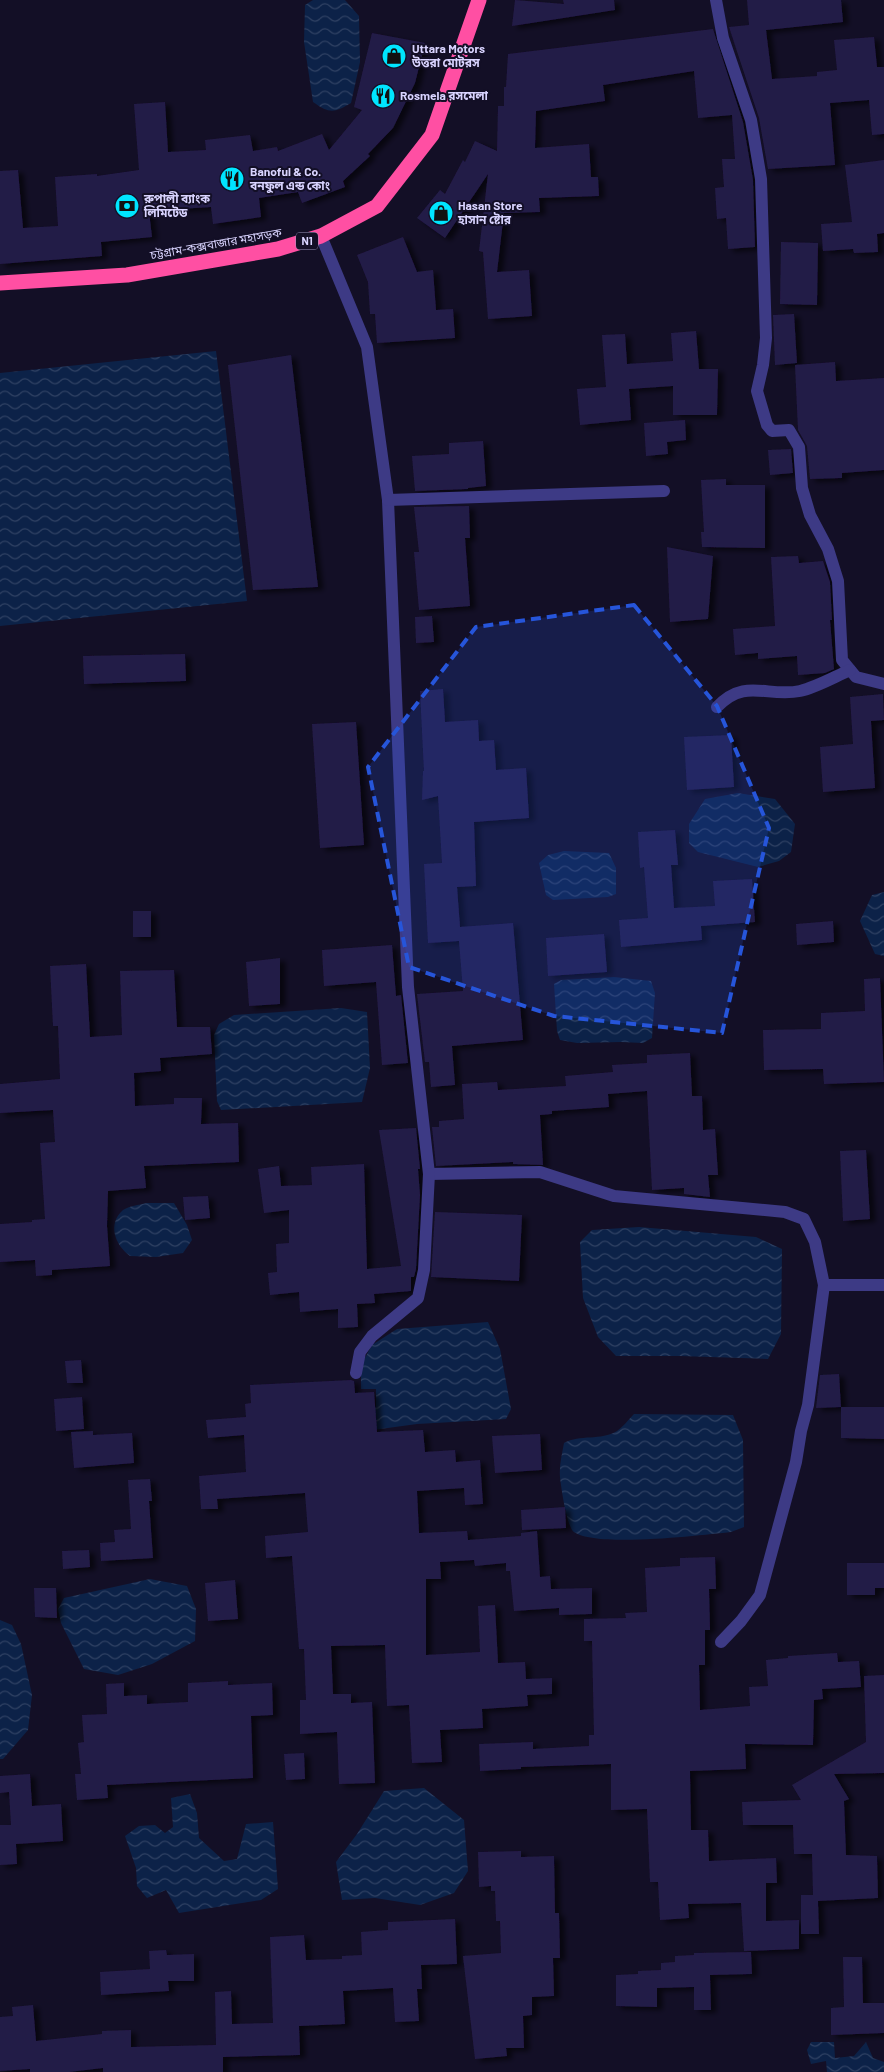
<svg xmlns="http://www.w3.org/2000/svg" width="884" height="2072" font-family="Barlow,'Noto Sans Bengali',sans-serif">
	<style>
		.water { fill: url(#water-waves) }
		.building { fill: #241b47; filter: url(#shadow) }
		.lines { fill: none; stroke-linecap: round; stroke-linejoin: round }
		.minor { stroke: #3d3a85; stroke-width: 12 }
		.highway { stroke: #ff4fa3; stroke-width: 15 }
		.marked { fill: #2655da; fill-opacity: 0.2; stroke: #2655da; stroke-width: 4; stroke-dasharray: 10 6; stroke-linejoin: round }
		.labels { text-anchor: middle; stroke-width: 4; stroke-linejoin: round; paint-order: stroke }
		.shield { fill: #130f26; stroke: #9e99be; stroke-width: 1 }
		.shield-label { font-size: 11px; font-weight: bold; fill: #d9d4ff }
		.poi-label { font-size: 12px; font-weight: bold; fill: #d9d4ff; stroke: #130f26; text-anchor: start }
		.street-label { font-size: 12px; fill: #d9d4ff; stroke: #130f26 }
	</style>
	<defs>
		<pattern id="water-waves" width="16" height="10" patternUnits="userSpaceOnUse" patternTransform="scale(1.25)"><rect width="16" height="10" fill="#0c2248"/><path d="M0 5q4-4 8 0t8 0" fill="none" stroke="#2f4163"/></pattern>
		<filter id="shadow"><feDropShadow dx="5.5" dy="3" stdDeviation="2.5" flood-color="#0009"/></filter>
	</defs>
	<rect width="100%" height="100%" fill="#130f26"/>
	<g class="water">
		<path d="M 313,0 L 345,0 L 359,16 L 360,62 L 351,103 C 334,113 330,114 313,102 L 304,42 L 305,5 Z"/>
		<polygon points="216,351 247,601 0,626 0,373"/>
		<polygon points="738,793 775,799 795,824 791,852 779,861 758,867 698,852 689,843 689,824 705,799"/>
		<polygon points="564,851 609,853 616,868 616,894 608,897 553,900 546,895 539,863 548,855"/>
		<polygon points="884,892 884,956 875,954 860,921 872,895"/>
		<polygon points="614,977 651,981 655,993 652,1038 643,1043 621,1042 577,1043 560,1040 557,1031 554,984 561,980"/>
		<polygon points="341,1008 367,1012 370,1068 362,1102 221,1110 217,1101 214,1035 219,1024 234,1015"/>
		<path d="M 146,1203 L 174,1203 L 187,1225 L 192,1240 L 183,1253 L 156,1257 L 130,1256 C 115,1245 107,1224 123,1210 C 129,1206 139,1205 146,1203 Z"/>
		<polygon points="639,1227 756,1237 782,1249 781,1334 768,1359 680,1356 616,1356 598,1337 583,1298 580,1242 592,1230"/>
		<polygon points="488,1322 500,1349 511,1409 506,1419 417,1424 373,1430 362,1409 376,1407 376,1389 361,1389 361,1365 372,1345 397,1329"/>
		<path d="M 634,1414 L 733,1415 L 743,1440 L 744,1527 L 731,1532 C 701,1535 597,1548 574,1532 C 567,1528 561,1487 560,1477 C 559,1466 562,1454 564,1443 C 580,1434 601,1441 617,1431 C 623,1427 629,1419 634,1414 Z"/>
		<polygon points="150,1579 187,1586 196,1609 195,1641 152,1664 118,1675 84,1669 61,1623 58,1609 64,1598"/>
		<polygon points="0,1620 12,1625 21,1644 32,1695 28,1730 3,1759 0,1759"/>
		<polygon points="424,1788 464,1820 468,1871 454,1893 420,1905 375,1898 342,1900 336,1862 357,1834 384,1791"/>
		<polygon points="190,1794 197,1813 199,1838 224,1861 237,1859 246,1824 273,1822 278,1889 261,1900 179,1913 166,1890 147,1898 137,1886 136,1868 125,1836 139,1826 155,1825 165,1833 173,1827 171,1798"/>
		<polygon points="811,2042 834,2042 835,2058 854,2056 866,2042 873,2058 884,2062 884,2072 827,2072 826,2061 811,2064 807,2050"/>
	</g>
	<g class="building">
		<polygon points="515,0 564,4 563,0 614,0 615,10 512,26"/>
		<polygon points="747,0 841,0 843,22 766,30 772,79 817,76 817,72 837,70 834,40 874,37 877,67 884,67 884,134 872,135 869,100 830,103 835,165 768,169 759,118 729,27 749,25"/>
		<polygon points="713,29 743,122 753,180 755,247 728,249 726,218 717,219 715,188 724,187 722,159 735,159 732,115 698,118 694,71 603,85 605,101 536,111 535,148 589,144 591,177 598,177 599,196 539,198 540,212 504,213 497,272 529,270 532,316 488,319 483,252 479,251 488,174 445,238 417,218 440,190 445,194 463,160 465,162 475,141 497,151 498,106 504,106 504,87 506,87 508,54"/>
		<polygon points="372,33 425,43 415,83 393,128 368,154 370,156 343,181 345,187 302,203 298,192 259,198 261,217 213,224 211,207 149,211 152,237 101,242 102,256 0,264 0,171 18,170 23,228 58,226 55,177 97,174 97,176 139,170 134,104 165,102 168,152 206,150 205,140 250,135 253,151 277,147 278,151 322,134 329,150 362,110 354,107"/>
		<polygon points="884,160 884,233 877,234 878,252 854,253 853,249 823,251 821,224 852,222 845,165"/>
		<polygon points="403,237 417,272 433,270 436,310 453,309 455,338 377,343 375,314 370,314 368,282 357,255"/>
		<polygon points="781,242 818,243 817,305 780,304"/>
		<polygon points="794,314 797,363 775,365 773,315"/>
		<polygon points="696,331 699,369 718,369 717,415 673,415 673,386 629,389 631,420 580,425 577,389 606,387 602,335 625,334 627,364 673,361 671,333"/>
		<polygon points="291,355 318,587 253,590 228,365"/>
		<polygon points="835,362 836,381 884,378 884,470 842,473 842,478 810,479 807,446 798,430 795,365"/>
		<polygon points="685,420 686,440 667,442 668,454 646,456 644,423"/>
		<polygon points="483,441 486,486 468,488 468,489 415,491 412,456 449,454 449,443"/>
		<polygon points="791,449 793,473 770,475 768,450"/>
		<polygon points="726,479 726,485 765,485 765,548 702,547 701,532 704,532 701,480"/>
		<polygon points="469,506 470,538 465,538 470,606 419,610 414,552 419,552 414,507"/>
		<polygon points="667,547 713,556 708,619 670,622"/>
		<polygon points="798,556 799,563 823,561 830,582 832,620 830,620 834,669 825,673 798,675 797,656 758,659 758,653 735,655 733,629 775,626 771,557"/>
		<polygon points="432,616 434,642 416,643 415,617"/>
		<polygon points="185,654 186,681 84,684 83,656"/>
		<polygon points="443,689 445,722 478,720 479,741 494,740 496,770 526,768 529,818 474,822 476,886 457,887 460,927 513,923 523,1040 452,1046 455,1085 431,1087 429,1062 425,1062 417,994 463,991 459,941 428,943 424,864 442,863 438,796 422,800 423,771 424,771 420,691"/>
		<polygon points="883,694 884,720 871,721 875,788 823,792 820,747 853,744 850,697"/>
		<polygon points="356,722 364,845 320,848 312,724"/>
		<polygon points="731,735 734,787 687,790 684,737"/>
		<polygon points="675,830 678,865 671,865 674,908 715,906 713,881 752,879 755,922 701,926 702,940 621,947 619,920 648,918 644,867 640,868 638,832"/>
		<rect x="133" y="911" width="18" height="26"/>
		<polygon points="833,921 834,942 797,945 796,924"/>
		<polygon points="604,934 607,972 548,976 546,938"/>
		<polygon points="392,945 396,996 401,995 408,1063 382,1065 376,982 324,986 322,950"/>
		<polygon points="280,958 280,1004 249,1006 246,962"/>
		<polygon points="86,964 90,1037 122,1035 120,971 174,970 177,1027 210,1027 212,1054 160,1058 161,1071 134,1073 135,1106 174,1104 174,1098 202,1098 201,1124 238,1123 239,1162 144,1166 146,1188 108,1191 107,1226 110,1266 52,1270 52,1275 36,1276 35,1260 0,1262 0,1224 32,1222 32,1220 45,1219 40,1143 55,1142 53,1110 0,1113 0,1084 60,1079 58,1026 53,1026 50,966"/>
		<polygon points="880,978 884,1082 824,1084 823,1069 764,1070 763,1030 821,1029 821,1013 865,1011 864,979"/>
		<polygon points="690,1053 692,1096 702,1096 703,1130 715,1129 718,1175 708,1175 710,1197 684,1194 684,1188 652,1190 647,1091 608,1094 609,1107 552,1111 552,1114 540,1115 543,1165 513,1164 513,1162 436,1166 432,1127 439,1127 439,1121 464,1119 462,1084 497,1082 498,1090 566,1086 565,1076 613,1072 612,1065 647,1063 647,1055"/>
		<polygon points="416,1128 420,1169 418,1169 420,1195 416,1269 414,1277 411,1277 411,1291 374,1294 375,1303 357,1304 358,1327 338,1328 338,1309 300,1312 299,1292 270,1295 268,1273 277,1272 276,1244 289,1243 289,1210 264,1213 258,1169 279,1166 281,1186 312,1185 311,1167 364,1164 367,1269 401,1266 379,1130"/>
		<polygon points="866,1150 870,1219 843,1221 840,1151"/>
		<polygon points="208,1196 210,1218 185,1220 183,1197"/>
		<polygon points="435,1212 522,1215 519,1281 431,1277"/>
		<polygon points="81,1360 83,1383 67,1383 65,1361"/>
		<polygon points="839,1374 841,1407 816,1408 820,1375"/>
		<polygon points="351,1380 354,1381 355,1393 374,1392 377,1432 423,1430 425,1452 455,1450 456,1462 480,1460 483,1504 465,1505 464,1488 417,1491 419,1533 467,1531 468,1540 521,1536 521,1533 537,1531 540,1577 550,1576 551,1589 592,1588 592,1614 559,1615 559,1608 514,1611 510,1571 506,1571 506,1563 475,1566 474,1560 440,1562 441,1579 426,1579 426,1655 480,1652 478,1606 495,1605 498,1663 525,1662 526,1679 552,1678 552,1694 527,1695 528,1706 482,1709 483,1728 440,1730 442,1762 412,1763 409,1705 387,1706 385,1645 331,1646 333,1694 351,1694 351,1703 372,1702 375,1783 339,1784 337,1732 300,1734 300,1700 306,1700 304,1649 299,1649 292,1556 266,1558 265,1536 308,1532 305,1493 217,1499 218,1509 201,1509 199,1476 246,1472 244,1435 208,1438 206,1420 246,1417 245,1404 251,1403 250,1385"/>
		<polygon points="82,1397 84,1429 56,1431 54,1399"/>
		<polygon points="841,1407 884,1407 884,1439 841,1438"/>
		<polygon points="93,1431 93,1435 132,1433 134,1463 74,1468 71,1432"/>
		<polygon points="540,1434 542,1470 495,1473 492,1436"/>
		<polygon points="150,1479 152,1501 149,1501 153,1558 101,1561 100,1543 115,1542 114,1530 131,1529 128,1480"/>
		<polygon points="565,1507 566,1528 522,1530 521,1510"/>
		<polygon points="89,1550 90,1567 63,1569 62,1551"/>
		<polygon points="715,1557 716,1589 709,1589 710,1630 705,1630 705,1665 699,1665 700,1710 750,1706 749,1687 768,1686 766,1660 788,1658 788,1656 837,1653 838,1662 859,1661 861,1687 822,1689 823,1699 814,1700 813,1745 745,1744 746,1769 690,1771 691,1830 708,1830 709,1861 776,1858 777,1883 766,1883 766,1921 799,1920 799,1949 744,1951 741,1903 688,1904 689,1918 660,1920 658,1882 650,1882 647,1809 611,1810 611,1764 521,1767 521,1769 480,1771 479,1744 533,1742 533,1749 589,1746 589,1735 594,1735 592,1641 584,1641 584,1619 626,1618 625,1613 647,1612 645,1568 680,1566 680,1558"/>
		<polygon points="847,1563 884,1563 884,1588 875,1588 875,1595 847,1595"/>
		<polygon points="235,1580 238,1619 208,1621 205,1583"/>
		<polygon points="34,1588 56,1588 57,1618 35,1617"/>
		<polygon points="884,1675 884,1773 834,1774 849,1799 844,1801 846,1855 877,1856 878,1898 818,1901 819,1934 801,1934 801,1895 813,1895 812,1854 794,1854 793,1825 743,1825 742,1802 801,1800 792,1785 866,1742 864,1676"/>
		<polygon points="228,1681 228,1685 272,1683 273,1715 251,1716 253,1778 107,1785 108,1798 77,1800 75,1774 81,1774 78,1743 84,1742 82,1715 107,1714 106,1684 124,1683 124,1696 147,1695 147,1704 188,1702 188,1683"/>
		<polygon points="304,1753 305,1779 286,1780 284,1754"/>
		<polygon points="30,1774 32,1806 61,1804 63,1841 16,1844 17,1864 0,1865 0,1825 11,1825 9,1792 0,1793 0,1776"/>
		<polygon points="521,1851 521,1857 554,1856 555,1913 559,1913 560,1958 553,1958 554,1996 532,1997 532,2015 523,2016 524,2048 506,2048 507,2056 475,2059 463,1956 501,1953 500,1921 496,1921 495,1891 491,1891 491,1886 479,1887 478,1852"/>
		<polygon points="455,1919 457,1964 421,1965 422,1989 417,1989 419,2021 395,2022 393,1988 343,1991 345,2024 299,2026 300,2055 223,2057 223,2072 103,2072 103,2068 69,2072 30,2072 30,2069 0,2071 0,2017 13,2016 12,2007 33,2005 36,2041 102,2034 102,2031 131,2030 131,2047 216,2045 215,1992 231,1991 232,2024 273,2023 270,1937 304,1935 306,1960 342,1959 342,1956 362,1955 361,1932 388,1930 388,1922"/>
		<polygon points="166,1950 167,1955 194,1954 194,1981 168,1981 169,1991 101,1995 100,1972 150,1969 149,1951"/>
		<polygon points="751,1952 752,1974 710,1975 711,2010 694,2010 694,1987 657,1988 657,2007 616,2006 616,1975 638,1974 638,1971 661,1970 661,1963 675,1962 675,1956 694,1955 694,1953"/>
		<polygon points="843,1957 862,1957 863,2003 884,2003 884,2033 831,2035 831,2008 844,2007"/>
	</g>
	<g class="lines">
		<g class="minor">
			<polyline points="716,0 723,38 751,120 761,179 766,338 763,365 757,391 767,425 772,431 789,430 799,447 802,488 810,515 828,549 838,581 842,660 856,677 884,684"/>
			<polyline points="321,236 367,347 388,500 408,987 429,1174 540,1172 614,1196 785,1212 804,1219 815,1242 824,1285 808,1405 801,1431 796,1462 760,1595 741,1621 721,1642"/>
			<polyline points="388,500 664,491"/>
			<path d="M 717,707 C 745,677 768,698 800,691 C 817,687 834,677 850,670"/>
			<polyline points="824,1285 884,1285"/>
			<polyline points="356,1373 360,1352 372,1336 418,1298 424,1270 429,1174"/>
		</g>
		<polyline class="highway" points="0,283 127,275 278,249 321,236 377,206 432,135 479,0"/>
	</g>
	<path class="marked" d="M 634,605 L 717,706 L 769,828 L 722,1033 L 554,1016 L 409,967 L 368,767 L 476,627 Z"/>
	<defs>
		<symbol id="shop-disc" viewBox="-11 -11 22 22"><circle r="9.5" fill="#00e5ff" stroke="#130f26"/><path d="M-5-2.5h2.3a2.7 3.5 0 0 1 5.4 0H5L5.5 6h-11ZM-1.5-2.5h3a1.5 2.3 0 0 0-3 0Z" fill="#111"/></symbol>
		<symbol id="restaurant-disc" viewBox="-11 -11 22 22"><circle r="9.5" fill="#00e5ff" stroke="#130f26"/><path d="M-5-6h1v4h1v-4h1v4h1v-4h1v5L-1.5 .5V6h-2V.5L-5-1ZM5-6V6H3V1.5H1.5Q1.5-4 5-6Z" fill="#111"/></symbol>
		<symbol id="bank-disc" viewBox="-11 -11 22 22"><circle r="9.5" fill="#00e5ff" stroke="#130f26"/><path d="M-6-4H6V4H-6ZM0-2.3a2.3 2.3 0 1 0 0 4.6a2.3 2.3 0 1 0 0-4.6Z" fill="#111"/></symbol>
	</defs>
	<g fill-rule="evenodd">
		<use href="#shop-disc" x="380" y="42" width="28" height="28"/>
		<use href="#restaurant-disc" x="369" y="82" width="28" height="28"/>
		<use href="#restaurant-disc" x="218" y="165" width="28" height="28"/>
		<use href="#bank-disc" x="113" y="192" width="28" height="28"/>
		<use href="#shop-disc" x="427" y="199" width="28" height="28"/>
	</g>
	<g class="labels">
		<rect class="shield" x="296" y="232.5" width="22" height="17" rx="4"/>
		<g class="shield-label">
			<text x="307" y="245">N1</text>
		</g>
		<g class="poi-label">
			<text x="412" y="53">Uttara Motors<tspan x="412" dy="14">উত্তরা মোটরস</tspan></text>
			<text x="400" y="100">Rosmela রসমেলা</text>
			<text x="250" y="176">Banoful &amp; Co.<tspan x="250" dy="14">বনফুল এন্ড কোং</tspan></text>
			<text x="144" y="203">রুপালী ব্যাংক<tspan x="144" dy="14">লিমিটেড</tspan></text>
			<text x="458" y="210">Hasan Store<tspan x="458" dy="14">হাসান ষ্টোর</tspan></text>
		</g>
		<g class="street-label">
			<text transform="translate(216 244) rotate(-10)" y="4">চট্টগ্রাম-কক্সবাজার মহাসড়ক</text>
		</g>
	</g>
</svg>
